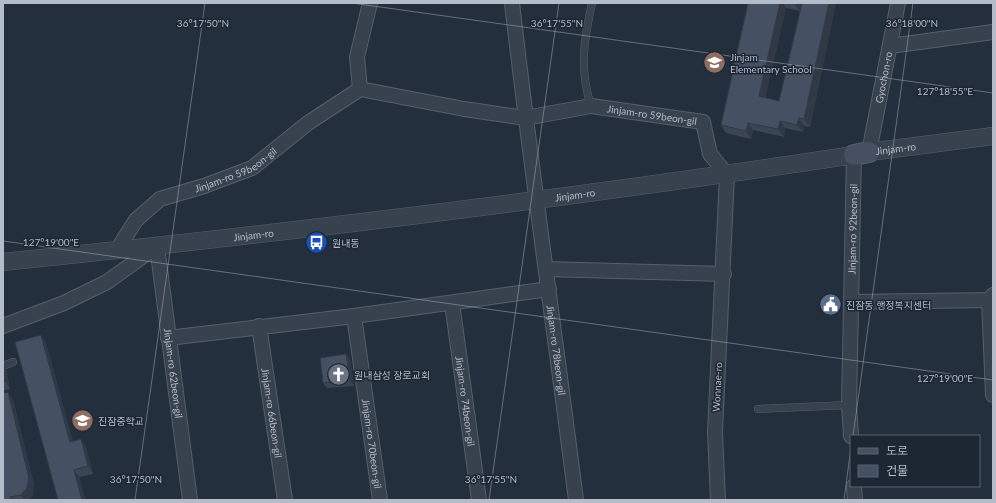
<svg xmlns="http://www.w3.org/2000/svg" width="996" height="503" font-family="Lato,'Noto Sans KR',sans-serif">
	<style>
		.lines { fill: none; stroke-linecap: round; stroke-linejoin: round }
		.service-casing { stroke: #565f6c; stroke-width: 8 }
		.minor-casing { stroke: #565f6c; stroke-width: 16 }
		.tertiary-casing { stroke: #565f6c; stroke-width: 18 }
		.secondary-casing { stroke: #565f6c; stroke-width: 22 }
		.service { stroke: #38414e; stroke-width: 7 }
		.minor { stroke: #38414e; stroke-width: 14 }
		.tertiary { stroke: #38414e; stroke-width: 17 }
		.secondary { stroke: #465061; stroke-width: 20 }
		.wall { fill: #3b4654; fill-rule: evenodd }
		.shaded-wall { fill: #303945 }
		.building { fill: #455162; stroke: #303945 }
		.ticks { fill: none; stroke: #b4bcc9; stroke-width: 1; stroke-opacity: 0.45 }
		.labels { text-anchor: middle; stroke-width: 3; stroke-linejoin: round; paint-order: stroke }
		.poi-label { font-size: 10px; fill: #b4bcc9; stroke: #1d2633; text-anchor: start }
		.street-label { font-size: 10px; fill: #b4bcc9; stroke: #1d2633 }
		.ticks-label { font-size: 10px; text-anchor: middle; fill: #b4bcc9; stroke: #1d2633; stroke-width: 3; stroke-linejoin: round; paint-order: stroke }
	</style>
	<rect width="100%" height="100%" fill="#242f3e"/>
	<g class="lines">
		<defs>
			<g id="service">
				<path d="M 591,106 C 579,69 584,40 592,3"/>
				<polyline points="3,366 13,362"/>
				<polyline points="758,409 849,405"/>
			</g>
			<g id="minor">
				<path id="s1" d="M 370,3 L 357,57 L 360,89 L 464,109 L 525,118 L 591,106 L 703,122 L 710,154 L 727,175 L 715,432 L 718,500"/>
				<path id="s2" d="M 512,3 C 531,169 555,334 576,500"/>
				<polyline points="890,46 993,32"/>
				<path id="s3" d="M 869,152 L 898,3"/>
				<path id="s4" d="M 117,250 L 136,220 L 160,199 L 204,186 L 252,168 L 308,123 L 360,89"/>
				<polyline points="546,269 724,274"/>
				<polyline points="993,295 989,300 993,395"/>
				<polyline points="851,302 993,300"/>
				<path id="s5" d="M 452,303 L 479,500"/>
				<path id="s6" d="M 354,316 L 380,500"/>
				<path id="s7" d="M 3,326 L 64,303 L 107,282 L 157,246 L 190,500"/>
				<path id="s8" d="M 259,326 L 285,500"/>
				<polyline points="168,338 354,316 549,289"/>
				<path id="s9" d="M 851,436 L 849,405 L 854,155"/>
				<polyline points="854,486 855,500"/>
			</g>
			<g id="tertiary">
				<path id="s10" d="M 869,152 L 993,136"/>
				<path id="s11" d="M 3,262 C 288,233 571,198 854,155"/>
			</g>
			<polyline id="secondary" points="854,155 869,152"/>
		</defs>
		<use href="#service" class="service-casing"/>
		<use href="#minor" class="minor-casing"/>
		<use href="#tertiary" class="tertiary-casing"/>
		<use href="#secondary" class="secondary-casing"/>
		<use href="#service" class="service"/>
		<use href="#minor" class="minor"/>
		<use href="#tertiary" class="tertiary"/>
		<use href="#secondary" class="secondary"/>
	</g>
	<g class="wall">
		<path d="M 748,3 L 836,3 L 810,127 L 804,126 L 803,132 L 785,128 L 784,137 L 753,130 L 751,139 L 726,133 L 721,125 ZM 801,3 L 802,4 L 779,101 L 765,98 L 786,8 L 800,11 Z"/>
		<polygon points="41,335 46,343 73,442 81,439 86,447 93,474 79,477 85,500 58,500"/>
		<polygon points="346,354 350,359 354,386 327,388 323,383"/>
		<polygon points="3,365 6,369 10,389 3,391"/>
		<polygon points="13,400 34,485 33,495 29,500 3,500"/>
	</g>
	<g class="shaded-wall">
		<polygon points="780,3 783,3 786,8 764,104 759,96"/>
		<polygon points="794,3 801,3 800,11"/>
		<polygon points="829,3 836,3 810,127 804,119"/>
		<polygon points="799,118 804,126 803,132 797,125"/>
		<polygon points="780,121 785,128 784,137 778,129"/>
		<polygon points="748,123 753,130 751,139 746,131"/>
		<polygon points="41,335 46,343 75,450 70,442"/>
		<polygon points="346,354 350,359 354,386 350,381"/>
		<polygon points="3,365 6,369 10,389 5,381 3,373"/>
		<polygon points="8,392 13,400 34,485 33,495 29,500 24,500 21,495"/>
		<polygon points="81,439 86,447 93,474 88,466"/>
		<polygon points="74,470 79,477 85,500 82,500"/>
	</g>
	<g class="building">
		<polygon points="748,3 780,3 759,96 779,101 802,3 829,3 804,119 799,118 797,125 780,121 778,129 748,123 746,131 721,125"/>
		<polygon points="41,335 70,442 81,439 88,466 74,470 82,500 58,500 15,342"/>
		<polygon points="346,354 350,381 323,383 320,358"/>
		<polygon points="3,373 5,381 3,382"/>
		<polygon points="8,392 29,478 27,488 21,495 10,497 11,500 3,500 3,393"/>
	</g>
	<path class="ticks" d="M 352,3 L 993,93M 3,241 L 993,380M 853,436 L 913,3M 135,500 L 205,3M 489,500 L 559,3M 844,500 L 851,447"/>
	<defs>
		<symbol id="school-disc" viewBox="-11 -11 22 22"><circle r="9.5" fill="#8d6e63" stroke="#1d2633"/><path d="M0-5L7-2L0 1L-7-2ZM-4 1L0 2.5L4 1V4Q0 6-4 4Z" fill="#fff"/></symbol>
		<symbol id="bus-disc" viewBox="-11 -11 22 22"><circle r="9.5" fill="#1a4fb4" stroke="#1d2633"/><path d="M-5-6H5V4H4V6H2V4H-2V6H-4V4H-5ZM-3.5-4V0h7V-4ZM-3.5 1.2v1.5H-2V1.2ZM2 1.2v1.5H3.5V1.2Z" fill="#fff"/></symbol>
		<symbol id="civic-disc" viewBox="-11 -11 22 22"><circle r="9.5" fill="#5c6f8a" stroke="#1d2633"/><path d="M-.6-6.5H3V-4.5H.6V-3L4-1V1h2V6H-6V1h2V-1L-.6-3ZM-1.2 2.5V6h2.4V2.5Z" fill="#fff"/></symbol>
		<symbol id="church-disc" viewBox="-11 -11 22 22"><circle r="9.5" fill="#6b7280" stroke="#1d2633"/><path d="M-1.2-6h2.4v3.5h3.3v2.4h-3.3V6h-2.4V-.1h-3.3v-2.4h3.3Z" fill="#fff"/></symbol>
	</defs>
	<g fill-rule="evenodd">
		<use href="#school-disc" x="702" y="50" width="25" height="25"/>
		<use href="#bus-disc" x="304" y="230" width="25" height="25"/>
		<use href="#civic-disc" x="818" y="292" width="25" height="25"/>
		<use href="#church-disc" x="326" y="362" width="25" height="25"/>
		<use href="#school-disc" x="70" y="408" width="25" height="25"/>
	</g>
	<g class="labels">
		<g class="poi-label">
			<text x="730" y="61">Jinjam<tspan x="730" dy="12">Elementary School</tspan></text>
			<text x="332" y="247">원내동</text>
			<text x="846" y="309">진잠동 행정복지센터</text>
			<text x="354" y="379">원내삼성 장로교회</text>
			<text x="98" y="425">진잠중학교</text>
		</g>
		<g class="street-label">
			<text dy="4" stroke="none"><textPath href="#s3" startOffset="76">Gyochon-ro</textPath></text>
			<text dy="4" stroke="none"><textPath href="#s1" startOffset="384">Jinjam-ro 59beon-gil</textPath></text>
			<text dy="4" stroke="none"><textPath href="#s10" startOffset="27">Jinjam-ro</textPath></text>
			<text dy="4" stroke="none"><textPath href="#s4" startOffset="149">Jinjam-ro 59beon-gil</textPath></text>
			<text dy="4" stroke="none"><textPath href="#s11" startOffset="576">Jinjam-ro</textPath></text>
			<text dy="4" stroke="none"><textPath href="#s9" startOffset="207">Jinjam-ro 92beon-gil</textPath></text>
			<text dy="4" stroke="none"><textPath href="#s11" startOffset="252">Jinjam-ro</textPath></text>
			<text dy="4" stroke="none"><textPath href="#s2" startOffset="350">Jinjam-ro 78beon-gil</textPath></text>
			<text dy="4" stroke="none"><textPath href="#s7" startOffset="303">Jinjam-ro 62beon-gil</textPath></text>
			<text transform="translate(717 387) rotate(-87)" y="4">Wonnae-ro</text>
			<text dy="4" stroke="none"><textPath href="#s5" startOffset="99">Jinjam-ro 74beon-gil</textPath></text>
			<text dy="4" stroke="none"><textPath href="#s8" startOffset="88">Jinjam-ro 66beon-gil</textPath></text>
			<text dy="4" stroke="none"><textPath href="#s6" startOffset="129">Jinjam-ro 70beon-gil</textPath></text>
		</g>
	</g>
	<g class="ticks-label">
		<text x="203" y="27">36°17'50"N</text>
		<text x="557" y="27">36°17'55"N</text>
		<text x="912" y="27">36°18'00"N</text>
		<text x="945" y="95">127°18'55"E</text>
		<text x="51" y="246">127°19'00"E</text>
		<text x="945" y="382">127°19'00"E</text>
		<text x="136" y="483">36°17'50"N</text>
		<text x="491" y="483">36°17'55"N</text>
	</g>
	<rect width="996" height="503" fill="none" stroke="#b4bcc9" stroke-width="8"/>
	<rect x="850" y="435" width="130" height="52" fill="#1d2633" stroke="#59626f"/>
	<rect x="858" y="448" width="20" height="6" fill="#465061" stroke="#59626f"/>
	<text x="886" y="455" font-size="12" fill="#b4bcc9">도로</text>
	<rect x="858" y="465" width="20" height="12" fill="#455162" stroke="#59626f"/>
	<text x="886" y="475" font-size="12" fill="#b4bcc9">건물</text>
</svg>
